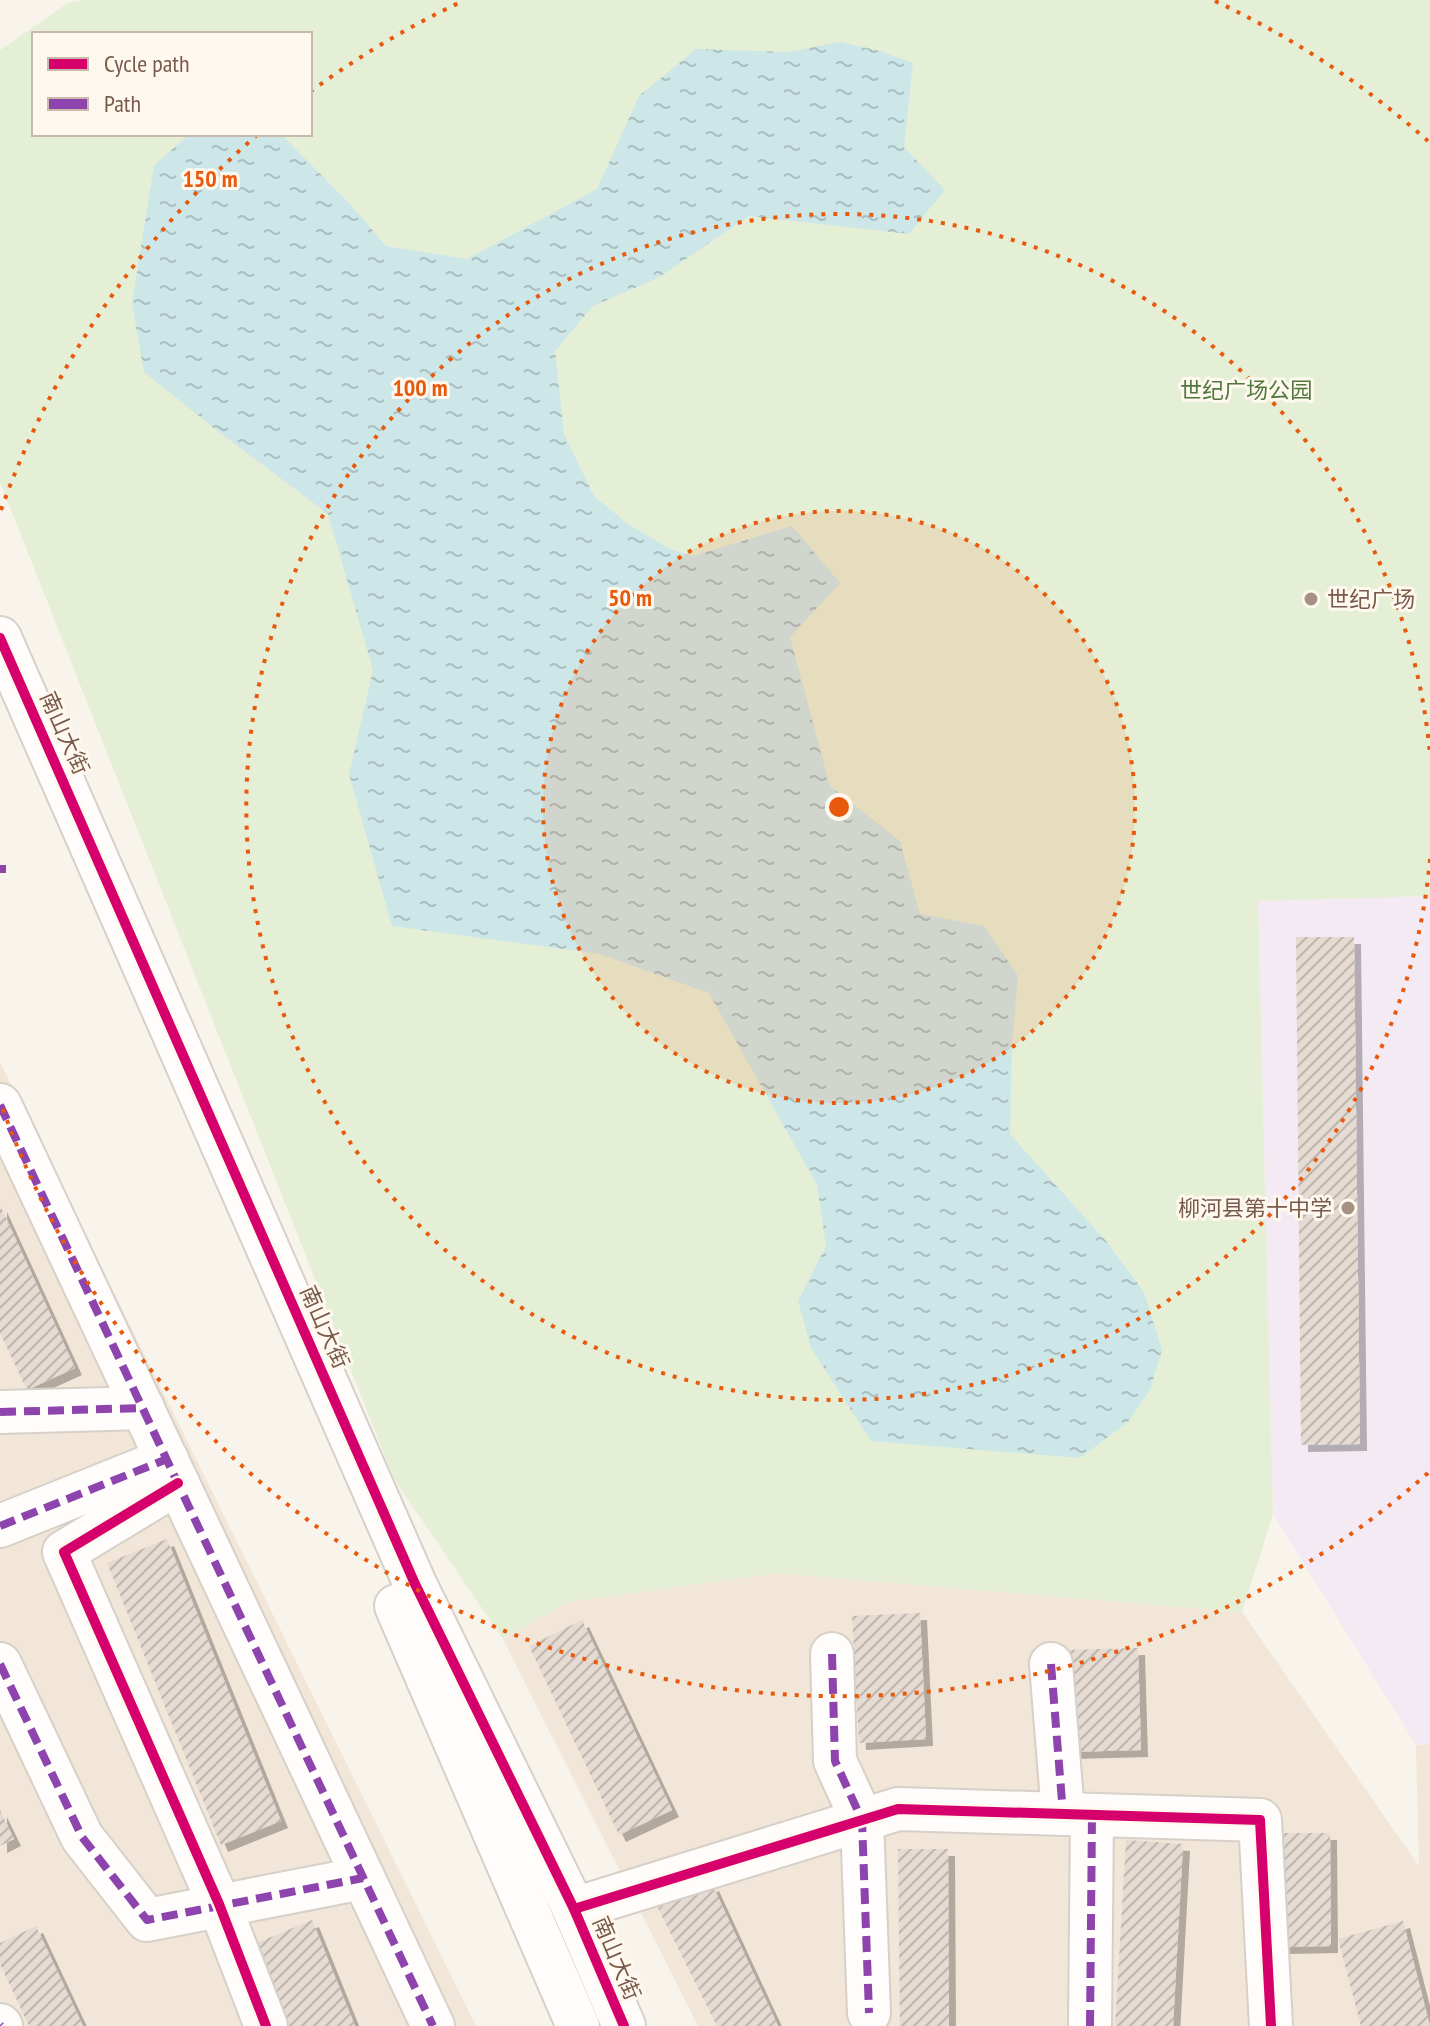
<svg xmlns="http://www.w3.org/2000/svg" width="1430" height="2026" font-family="'PT Sans Narrow','Noto Sans SC',sans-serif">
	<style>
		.residential { fill: #f1e6d8 }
		.education { fill: #f4eaf3 }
		.park { fill: #e5efd6; fill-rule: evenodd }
		.water { fill: url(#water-ripples) }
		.building { fill: url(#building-hatch); filter: url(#shadow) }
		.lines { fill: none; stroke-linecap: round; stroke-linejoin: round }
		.minor-casing { stroke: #d7d0c9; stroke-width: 46 }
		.minor { stroke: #fefdfc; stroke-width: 42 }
		.quiet { stroke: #8e44ad; stroke-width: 8; stroke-dasharray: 16 8; stroke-linecap: butt }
		.cycleway-casing { stroke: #fff8ee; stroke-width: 15 }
		.cycleway { stroke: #d6006c; stroke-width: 10 }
		.ring { fill: none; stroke: #e8590c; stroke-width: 4; stroke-dasharray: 4 8 }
		.poi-dot { fill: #a59082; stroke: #fff8ee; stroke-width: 3 }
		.labels { text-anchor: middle; stroke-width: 6; stroke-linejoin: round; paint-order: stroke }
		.park-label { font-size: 22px; fill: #50783e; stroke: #fff8ee }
		.poi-label { font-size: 22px; fill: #785a4a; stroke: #fff8ee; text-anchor: start }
		.street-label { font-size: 22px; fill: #785a4a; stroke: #fff8ee }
		.centre { fill: #e8590c; stroke: #fff8ee; stroke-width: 4 }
		.ring-label { font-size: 24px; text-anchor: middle; font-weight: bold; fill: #e8590c; stroke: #fff8ee; stroke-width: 6; stroke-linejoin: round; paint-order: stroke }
	</style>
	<defs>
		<pattern id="water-ripples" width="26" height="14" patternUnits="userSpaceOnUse" patternTransform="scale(2)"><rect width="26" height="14" fill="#cde7e9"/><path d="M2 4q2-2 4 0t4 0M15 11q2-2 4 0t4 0" fill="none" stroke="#abbebf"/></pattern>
		<pattern id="building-hatch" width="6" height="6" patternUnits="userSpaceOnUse" patternTransform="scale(2)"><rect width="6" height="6" fill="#e5dbd3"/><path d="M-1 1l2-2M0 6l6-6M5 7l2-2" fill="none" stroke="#beb5ad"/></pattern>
		<filter id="shadow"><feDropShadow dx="7" dy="7" stdDeviation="0" flood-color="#0004"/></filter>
	</defs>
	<rect width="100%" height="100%" fill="#f8f3eb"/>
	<g class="residential">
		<polygon points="0,1062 476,2026 0,2026"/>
		<polygon points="779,1573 1242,1612 1419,1866 1416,1745 1430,1744 1430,2026 698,2026 503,1639 568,1602"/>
	</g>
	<polygon class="education" points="1430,896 1430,1744 1416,1745 1273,1514 1258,901"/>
	<path class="park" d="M 85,0 L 1430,0 L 1430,896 L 1258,901 L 1273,1514 L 1242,1612 L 779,1573 L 568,1602 L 503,1639 L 394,1479 L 0,482 L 0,50 L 68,3 ZM 34,34 L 310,34 L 310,134 L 34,134 Z"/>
	<polygon class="water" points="840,42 880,51 913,63 904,147 945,190 909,234 749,216 658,278 593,306 555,351 564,434 594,496 628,524 672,550 693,556 792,526 840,583 790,637 830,786 900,841 920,914 984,926 1018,976 1012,1044 1010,1134 1106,1241 1144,1292 1162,1350 1150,1390 1128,1422 1080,1458 871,1441 811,1348 798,1301 826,1246 817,1185 709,993 600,954 392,926 349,774 373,670 328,514 220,433 144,372 132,304 154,165 190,134 281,134 350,204 386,246 467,259 597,189 639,96 696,49 788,52"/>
	<g class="building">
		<polygon points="1296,937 1354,937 1360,1444 1301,1445"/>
		<polygon points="0,1205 75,1368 27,1390 0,1333"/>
		<polygon points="167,1539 281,1821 221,1845 107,1563"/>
		<polygon points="920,1613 926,1739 859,1743 852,1616"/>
		<polygon points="582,1620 672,1810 619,1835 529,1646"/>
		<polygon points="1138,1648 1141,1750 1067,1752 1064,1650"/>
		<polygon points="0,1810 14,1839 0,1846"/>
		<polygon points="1282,1833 1330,1833 1331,1946 1282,1947"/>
		<polygon points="1126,1840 1183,1844 1173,2026 1115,2026"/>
		<polygon points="898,1849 948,1849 949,2026 900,2026"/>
		<polygon points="712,1884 778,2026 717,2026 658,1908"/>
		<polygon points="312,1920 355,2026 285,2026 252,1945"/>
		<polygon points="1403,1921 1430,2026 1361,2026 1338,1939"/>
		<polygon points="36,1926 83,2026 29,2026 0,1964 0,1943"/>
	</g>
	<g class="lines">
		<defs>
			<g id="minor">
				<polyline points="0,638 415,1584 574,1909 624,2026"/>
				<polyline points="0,1105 433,2026"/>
				<polyline points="0,1412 143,1408"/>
				<polyline points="178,1483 64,1552 219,1904 266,2026"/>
				<polyline points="0,1526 167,1459"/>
				<polyline points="396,1606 578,2026"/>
				<polyline points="832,1654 835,1761 862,1820 869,2013"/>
				<polyline points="0,1664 82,1837 147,1920 363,1878"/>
				<polyline points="1051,1664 1063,1814"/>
				<polyline points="574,1909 898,1809 1260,1820 1271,2026"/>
				<polyline points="0,2025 1,2026"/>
				<polyline points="1090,2026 1092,1815"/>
			</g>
		</defs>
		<use href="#minor" class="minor-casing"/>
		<use href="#minor" class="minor"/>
		<g class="quiet">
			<polyline points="0,869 6,869"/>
			<polyline points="0,1105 433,2026"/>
			<polyline points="0,1412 143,1408"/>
			<polyline points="0,1526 167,1459"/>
			<polyline points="832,1654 835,1761 862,1820 869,2013"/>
			<polyline points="0,1664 82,1837 147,1920 363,1878"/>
			<polyline points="1051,1664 1063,1814"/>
			<polyline points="0,2025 1,2026"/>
			<polyline points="1090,2026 1092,1815"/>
		</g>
		<defs>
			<g id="cycleway">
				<polyline points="0,638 415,1584 574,1909 624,2026"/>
				<polyline points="178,1483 64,1552 219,1904 266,2026"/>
				<polyline points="574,1909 898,1809 1260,1820 1271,2026"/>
			</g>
		</defs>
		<use href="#cycleway" class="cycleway-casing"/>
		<use href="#cycleway" class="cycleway"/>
	</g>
	<circle cx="839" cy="807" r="296" fill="#e8590c" fill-opacity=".12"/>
	<g class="ring">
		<circle cx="839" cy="807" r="296"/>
		<path d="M1430 859A593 593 0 1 1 1430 755"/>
		<path d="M1428 1473A889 889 0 0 1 1 1104M1 510A889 889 0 0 1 256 136M310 92A889 889 0 0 1 463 1M1215 1A889 889 0 0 1 1428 141"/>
	</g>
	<g class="poi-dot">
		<circle cx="1311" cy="599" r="8"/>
		<circle cx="1348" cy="1208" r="8"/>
	</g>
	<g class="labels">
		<g class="park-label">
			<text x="1246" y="398">世纪广场公园</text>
		</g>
		<g class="poi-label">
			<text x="1327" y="607">世纪广场</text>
			<text x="1332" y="1216" text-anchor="end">柳河县第十中学</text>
		</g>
		<g class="street-label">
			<text transform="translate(65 733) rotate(66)" y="8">南山大街</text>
			<text transform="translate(325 1327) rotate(66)" y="8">南山大街</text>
			<text transform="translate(617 1958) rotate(67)" y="8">南山大街</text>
		</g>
	</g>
	<circle cx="839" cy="807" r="12" class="centre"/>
	<g class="ring-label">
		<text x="210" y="187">150 m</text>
		<text x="420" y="396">100 m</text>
		<text x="630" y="606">50 m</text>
	</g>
	<rect x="32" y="32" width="280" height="104" fill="#fff8ee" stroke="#c9b9ac" stroke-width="2"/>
	<rect x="48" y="58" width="40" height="12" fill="#d6006c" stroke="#c9b9ac" stroke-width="2"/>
	<text x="104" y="72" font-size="24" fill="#785a4a">Cycle path</text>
	<rect x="48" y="98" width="40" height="12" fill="#8e44ad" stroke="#c9b9ac" stroke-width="2"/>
	<text x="104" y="112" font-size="24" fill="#785a4a">Path</text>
</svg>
